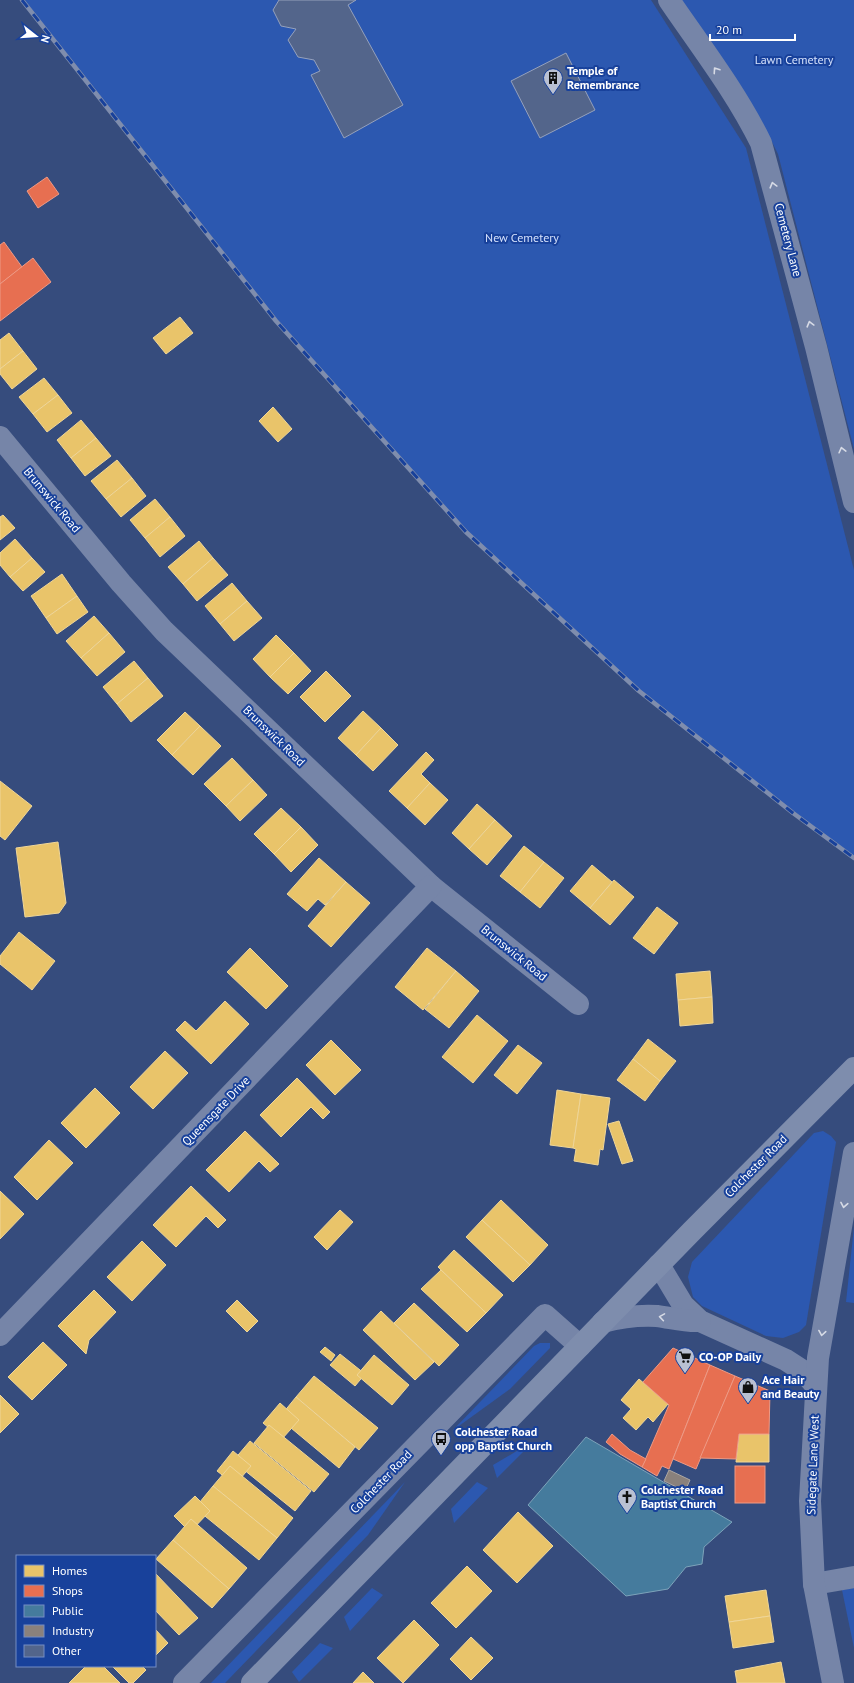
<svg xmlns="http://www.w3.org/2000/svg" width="854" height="1683" font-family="'PT Sans',sans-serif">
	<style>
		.green { fill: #2c58b0 }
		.homes { fill: #e9c46a; stroke: #f0d697 }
		.shops { fill: #e76f51; stroke: #ee9a85 }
		.public { fill: #457b9d; stroke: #7da3ba }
		.industry { fill: #8a817c; stroke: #ada7a3 }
		.building { fill: #53658b; stroke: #95a1bc }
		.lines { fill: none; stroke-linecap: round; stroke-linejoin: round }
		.minor { stroke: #7685a8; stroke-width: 22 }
		.major { stroke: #7e8dad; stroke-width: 22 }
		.rail-casing { stroke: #7f8dad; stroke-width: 4.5 }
		.rail { stroke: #18419b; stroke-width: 3; stroke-dasharray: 9; stroke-linecap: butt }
		.oneway { stroke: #d6dae5 }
		.labels { text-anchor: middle; stroke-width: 4; stroke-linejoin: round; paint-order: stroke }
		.park-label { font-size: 12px; fill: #d6e2fc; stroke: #18419b }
		.poi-label { font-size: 12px; font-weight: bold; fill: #fff; stroke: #18419b; text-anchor: start }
		.street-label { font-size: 12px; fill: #fff; stroke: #18419b }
	</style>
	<rect width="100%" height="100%" fill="#364c7d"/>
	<g class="green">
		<polygon points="22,0 651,0 746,148 854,570 854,858 793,813 639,691 466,532 276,321"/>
		<polygon points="680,0 854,0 854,449 778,154 767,132"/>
		<polygon points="823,1131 831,1136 836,1142 806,1325 799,1332 783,1338 766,1336 702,1306 693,1297 688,1277 692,1262 814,1133"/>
		<polygon points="854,1227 854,1303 846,1302"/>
		<polygon points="540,1343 550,1343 550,1348 510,1389 452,1431 534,1346"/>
		<polygon points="527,1445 526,1449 497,1478 493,1465"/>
		<polygon points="405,1482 368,1535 225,1683 211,1683"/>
		<polygon points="477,1482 488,1488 454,1523 451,1509"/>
		<polygon points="372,1588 383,1595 350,1631 344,1617"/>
		<polygon points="854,1588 854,1648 842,1590"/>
		<polygon points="320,1643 333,1648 299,1682 292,1672"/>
	</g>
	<g class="homes">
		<polygon points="180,317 193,333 166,354 153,338"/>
		<polygon points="9,333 23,351 0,369 0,340"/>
		<polygon points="23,351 37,369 12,389 0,374 0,369"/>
		<polygon points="44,378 58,395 33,414 19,397"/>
		<polygon points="58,395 72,413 47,432 33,414"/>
		<polygon points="273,407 292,429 278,442 259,421"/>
		<polygon points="81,420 96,438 71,458 57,440"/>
		<polygon points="96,438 111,456 85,476 71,458"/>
		<polygon points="117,460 132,478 106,499 91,481"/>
		<polygon points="132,478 146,496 121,517 106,499"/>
		<polygon points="155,499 170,517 145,538 130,520"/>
		<polygon points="3,515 15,528 0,540 0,517"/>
		<polygon points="170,517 185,536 160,557 145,538"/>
		<polygon points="15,539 32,558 10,577 0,565 0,553"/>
		<polygon points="199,541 213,558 183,584 168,567"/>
		<polygon points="32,558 45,572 23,591 10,577"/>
		<polygon points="213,558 228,575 197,601 183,584"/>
		<polygon points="62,574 77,596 46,618 31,596"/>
		<polygon points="232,583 247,601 220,624 205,606"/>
		<polygon points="77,596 88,612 57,634 46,618"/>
		<polygon points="247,601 262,618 234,641 220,624"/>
		<polygon points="94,616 109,633 81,658 66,641"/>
		<polygon points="109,633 125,652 97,676 81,658"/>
		<polygon points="276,635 294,653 270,677 253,659"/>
		<polygon points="294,653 311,671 288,694 270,677"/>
		<polygon points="134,661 148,678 117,704 103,687"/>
		<polygon points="326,671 351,696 325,722 300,697"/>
		<polygon points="148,678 163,696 131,722 117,704"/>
		<polygon points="363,711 381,728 356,755 338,738"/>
		<polygon points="185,712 200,726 172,755 157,740"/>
		<polygon points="200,726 221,746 193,775 172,755"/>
		<polygon points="381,728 398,745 373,771 356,755"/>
		<polygon points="426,752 434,760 421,774 430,783 407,808 389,791"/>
		<polygon points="232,758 253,780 226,806 204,784"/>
		<polygon points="253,780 267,795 240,821 226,806"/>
		<polygon points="0,781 32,806 5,840 0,836"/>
		<polygon points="430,783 448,800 425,825 407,808"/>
		<polygon points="477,804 495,820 469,849 452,833"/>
		<polygon points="281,808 301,827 274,854 254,834"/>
		<polygon points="495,820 512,836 487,865 469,849"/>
		<polygon points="301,827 318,845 291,872 274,854"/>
		<polygon points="58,842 66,903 59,913 25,917 16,848"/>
		<polygon points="524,846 544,862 520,892 500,876"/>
		<polygon points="319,858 346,882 325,905 318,899 307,911 287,894"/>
		<polygon points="544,862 564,878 540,908 520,892"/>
		<polygon points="592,865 612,882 590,908 570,891"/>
		<polygon points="614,880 634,897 610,925 590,908"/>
		<polygon points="346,882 370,903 331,947 308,926"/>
		<polygon points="657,907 678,923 654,954 633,938"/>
		<polygon points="19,932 55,961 32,990 0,964 0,956"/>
		<polygon points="250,948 288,986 266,1009 227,972"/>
		<polygon points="427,948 456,971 423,1010 395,987"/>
		<polygon points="456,971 479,991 449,1028 425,1009"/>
		<polygon points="710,971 712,997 678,1000 676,974"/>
		<polygon points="712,997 713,1023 680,1026 678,1000"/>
		<polygon points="225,1001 249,1024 211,1064 176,1030 185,1021 196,1031"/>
		<polygon points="477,1015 508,1041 473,1083 442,1057"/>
		<polygon points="648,1039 676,1061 660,1081 633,1059"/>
		<polygon points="331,1040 361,1070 335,1095 306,1065"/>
		<polygon points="518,1045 542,1063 517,1094 494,1075"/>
		<polygon points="165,1051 188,1073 153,1109 130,1087"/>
		<polygon points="633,1059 660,1081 645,1101 617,1080"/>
		<polygon points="297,1078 330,1112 323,1119 311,1107 281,1137 260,1115"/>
		<polygon points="95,1088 120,1113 86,1148 61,1123"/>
		<polygon points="557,1090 581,1094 573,1148 550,1145"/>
		<polygon points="581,1094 610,1098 603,1150 600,1149 598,1165 574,1161 576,1149 573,1148"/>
		<polygon points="619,1121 633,1161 622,1164 608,1124"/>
		<polygon points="245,1131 279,1164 270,1172 259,1161 229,1192 206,1170"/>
		<polygon points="49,1140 73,1163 37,1200 14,1177"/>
		<polygon points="191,1186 226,1220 218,1228 206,1216 176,1247 153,1225"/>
		<polygon points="0,1191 24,1214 0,1239"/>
		<polygon points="501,1200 548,1245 530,1265 482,1220"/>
		<polygon points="340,1210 353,1222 327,1250 314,1237"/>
		<polygon points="482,1220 530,1265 513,1282 466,1237"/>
		<polygon points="142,1241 166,1265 132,1301 107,1277"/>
		<polygon points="454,1250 503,1295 486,1313 438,1267"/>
		<polygon points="441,1270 486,1313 467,1332 421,1289"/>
		<polygon points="94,1290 116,1312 89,1340 86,1354 58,1326"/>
		<polygon points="237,1300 258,1321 247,1332 226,1311"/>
		<polygon points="414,1303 459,1345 439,1366 394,1323"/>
		<polygon points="381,1311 434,1362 415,1380 363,1330"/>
		<polygon points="43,1342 67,1365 32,1400 8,1377"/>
		<polygon points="325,1347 335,1355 331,1361 320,1352"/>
		<polygon points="340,1354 365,1374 355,1386 330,1365"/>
		<polygon points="374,1355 409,1385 392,1405 357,1375"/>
		<polygon points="314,1376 378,1428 359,1450 296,1397"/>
		<polygon points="639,1379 668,1404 653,1422 648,1417 636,1430 623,1418 631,1409 621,1400"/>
		<polygon points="0,1395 19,1414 0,1433"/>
		<polygon points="296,1397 355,1447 339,1468 279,1418"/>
		<polygon points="280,1403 299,1420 282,1439 263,1423"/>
		<polygon points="269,1425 329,1474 314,1492 254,1443"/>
		<polygon points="739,1434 769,1434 769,1462 736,1462"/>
		<polygon points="250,1441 311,1491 295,1511 233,1461"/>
		<polygon points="233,1451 251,1466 235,1485 217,1471"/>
		<polygon points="230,1466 293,1518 277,1538 213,1486"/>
		<polygon points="213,1486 277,1538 259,1560 195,1508"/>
		<polygon points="195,1496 210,1511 190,1532 174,1516"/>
		<polygon points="518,1512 553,1546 517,1583 483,1550"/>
		<polygon points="191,1519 247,1568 229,1589 173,1540"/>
		<polygon points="173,1540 229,1589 212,1608 156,1559"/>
		<polygon points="467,1566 492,1591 456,1628 431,1603"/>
		<polygon points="155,1573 198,1618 179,1635 155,1610"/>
		<polygon points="766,1590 770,1616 729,1622 725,1596"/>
		<polygon points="770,1616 774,1642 733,1648 729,1622"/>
		<polygon points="414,1620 439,1645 403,1683 377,1658"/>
		<polygon points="155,1629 168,1643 155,1656"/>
		<polygon points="471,1637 493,1658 471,1680 450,1659"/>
		<polygon points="781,1662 785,1683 737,1683 735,1671"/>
		<polygon points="86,1666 103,1666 120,1683 69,1683"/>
		<polygon points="112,1666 142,1666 146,1670 133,1683 129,1683"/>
		<polygon points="363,1672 374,1683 353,1683"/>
	</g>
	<g class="shops">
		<polygon points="47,177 59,194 38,208 27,191"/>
		<polygon points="4,242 22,267 0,284 0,245"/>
		<polygon points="33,258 51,282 0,321 0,284"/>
		<polygon points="673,1348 710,1365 669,1469 662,1466 657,1476 642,1467 669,1405 643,1382"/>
		<polygon points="710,1365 735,1376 696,1469 673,1459"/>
		<polygon points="735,1376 770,1391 769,1434 739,1434 736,1459 700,1458"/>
		<polygon points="612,1434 630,1450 646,1459 642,1467 620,1454 606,1442"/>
		<rect x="735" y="1466" width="30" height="37"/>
	</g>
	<polygon class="public" points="586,1437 732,1522 704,1547 702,1564 686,1567 668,1589 626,1596 528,1505"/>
	<polygon class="industry" points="669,1470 690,1480 685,1491 664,1481"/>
	<g class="building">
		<polygon points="279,0 356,0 348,5 403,105 344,138 311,75 320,71 314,60 298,57 288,40 296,29 281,26 273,10"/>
		<polygon points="566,53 595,110 540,138 511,81"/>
	</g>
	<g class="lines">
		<g class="minor">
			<path d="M 669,0 C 701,47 736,92 761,143 L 816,347 L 854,502"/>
			<polyline points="0,437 121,583 164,631 431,886 578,1004"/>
			<polyline points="659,1265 683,1305 700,1321 786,1360 803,1371 816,1386"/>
			<path d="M 603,1322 C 621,1317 638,1315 657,1316 C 672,1318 685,1322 700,1321"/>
			<polyline points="0,1335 431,886"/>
			<polyline points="814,1584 854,1577"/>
			<polyline points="184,1683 545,1315 580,1346"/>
			<polyline points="833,1683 814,1584 810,1501 818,1358 854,1153"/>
		</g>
		<polyline class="major" points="252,1683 692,1231 854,1068"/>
		<defs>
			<polyline id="rail" points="22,0 276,321 466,532 639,691 793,813 854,858"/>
		</defs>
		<use href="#rail" class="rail-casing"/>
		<use href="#rail" class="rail"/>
	</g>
	<defs><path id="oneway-chevron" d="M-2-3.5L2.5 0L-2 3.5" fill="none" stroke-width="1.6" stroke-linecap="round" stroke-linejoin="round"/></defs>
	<g class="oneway">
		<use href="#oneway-chevron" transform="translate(716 70) rotate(-124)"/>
		<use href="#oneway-chevron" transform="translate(773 185) rotate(-105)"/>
		<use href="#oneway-chevron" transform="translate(810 324) rotate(-105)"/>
		<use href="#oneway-chevron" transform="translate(842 450) rotate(-104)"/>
		<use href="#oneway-chevron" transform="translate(844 1205) rotate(100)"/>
		<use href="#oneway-chevron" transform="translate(662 1317) rotate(-171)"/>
		<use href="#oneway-chevron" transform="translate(822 1333) rotate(99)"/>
	</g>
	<defs>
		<symbol id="building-pin" viewBox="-11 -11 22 30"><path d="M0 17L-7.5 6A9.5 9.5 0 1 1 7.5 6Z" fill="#b9c0d2" stroke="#18419b"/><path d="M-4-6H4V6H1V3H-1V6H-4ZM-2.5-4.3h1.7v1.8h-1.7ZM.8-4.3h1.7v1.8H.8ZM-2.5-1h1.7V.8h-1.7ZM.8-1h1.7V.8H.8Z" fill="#111"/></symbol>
		<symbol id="supermarket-pin" viewBox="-11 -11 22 30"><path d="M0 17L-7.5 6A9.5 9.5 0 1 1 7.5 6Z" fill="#b9c0d2" stroke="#18419b"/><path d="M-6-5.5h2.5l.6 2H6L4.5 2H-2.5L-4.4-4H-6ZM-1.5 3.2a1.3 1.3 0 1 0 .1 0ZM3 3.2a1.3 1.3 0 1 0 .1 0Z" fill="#111"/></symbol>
		<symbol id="shop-pin" viewBox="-11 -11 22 30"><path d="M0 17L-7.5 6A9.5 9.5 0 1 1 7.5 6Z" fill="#b9c0d2" stroke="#18419b"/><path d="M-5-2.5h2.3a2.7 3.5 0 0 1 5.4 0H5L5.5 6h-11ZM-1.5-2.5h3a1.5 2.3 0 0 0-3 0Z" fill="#111"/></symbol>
		<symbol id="bus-pin" viewBox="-11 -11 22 30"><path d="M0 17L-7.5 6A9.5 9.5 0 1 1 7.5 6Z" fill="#b9c0d2" stroke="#18419b"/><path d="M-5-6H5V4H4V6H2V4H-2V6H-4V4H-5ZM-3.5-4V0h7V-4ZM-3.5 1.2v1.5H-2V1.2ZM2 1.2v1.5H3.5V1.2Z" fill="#111"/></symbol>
		<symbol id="church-pin" viewBox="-11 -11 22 30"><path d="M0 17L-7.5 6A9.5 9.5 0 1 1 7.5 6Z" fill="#b9c0d2" stroke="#18419b"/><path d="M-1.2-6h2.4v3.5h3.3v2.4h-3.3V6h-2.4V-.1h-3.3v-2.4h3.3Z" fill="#111"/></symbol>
	</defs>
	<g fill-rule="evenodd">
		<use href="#building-pin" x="542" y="67" width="22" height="30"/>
		<use href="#supermarket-pin" x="674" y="1346" width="22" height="30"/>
		<use href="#shop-pin" x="737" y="1376" width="22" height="30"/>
		<use href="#bus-pin" x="430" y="1428" width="22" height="30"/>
		<use href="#church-pin" x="616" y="1486" width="22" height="30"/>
	</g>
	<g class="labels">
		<g class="park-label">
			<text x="794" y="64">Lawn Cemetery</text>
			<text x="522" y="242">New Cemetery</text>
		</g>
		<g class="poi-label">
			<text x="567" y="75">Temple of<tspan x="567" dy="14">Remembrance</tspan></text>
			<text x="699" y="1361">CO-OP Daily</text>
			<text x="762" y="1384">Ace Hair<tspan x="762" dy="14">and Beauty</tspan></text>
			<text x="455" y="1436">Colchester Road<tspan x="455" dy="14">opp Baptist Church</tspan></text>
			<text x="641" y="1494">Colchester Road<tspan x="641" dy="14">Baptist Church</tspan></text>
		</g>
		<g class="street-label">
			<text transform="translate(788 240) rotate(75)" y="4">Cemetery Lane</text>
			<text transform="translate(52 500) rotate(50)" y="4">Brunswick Road</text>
			<text transform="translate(274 736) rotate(44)" y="4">Brunswick Road</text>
			<text transform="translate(514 953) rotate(39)" y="4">Brunswick Road</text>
			<text transform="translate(216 1111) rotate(-46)" y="4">Queensgate Drive</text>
			<text transform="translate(756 1166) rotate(-45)" y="4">Colchester Road</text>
			<text transform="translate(813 1465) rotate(-88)" y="4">Sidegate Lane West</text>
			<text transform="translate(381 1482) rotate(-46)" y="4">Colchester Road</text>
		</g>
	</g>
	<rect x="16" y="1555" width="140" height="112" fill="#18419b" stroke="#748dc3"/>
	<rect x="24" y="1565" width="20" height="12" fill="#e9c46a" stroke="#748dc3"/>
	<text x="52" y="1575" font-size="12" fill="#ffffff">Homes</text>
	<rect x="24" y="1585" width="20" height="12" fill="#e76f51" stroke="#748dc3"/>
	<text x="52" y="1595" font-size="12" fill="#ffffff">Shops</text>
	<rect x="24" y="1605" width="20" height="12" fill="#457b9d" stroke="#748dc3"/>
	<text x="52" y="1615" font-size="12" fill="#ffffff">Public</text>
	<rect x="24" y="1625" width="20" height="12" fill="#8a817c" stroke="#748dc3"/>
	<text x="52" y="1635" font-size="12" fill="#ffffff">Industry</text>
	<rect x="24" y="1645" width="20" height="12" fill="#53658b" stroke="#748dc3"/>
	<text x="52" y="1655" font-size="12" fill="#ffffff">Other</text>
	<g transform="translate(36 36) rotate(107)" stroke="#18419b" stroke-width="3" paint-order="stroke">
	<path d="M0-3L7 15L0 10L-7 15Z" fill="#ffffff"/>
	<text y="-6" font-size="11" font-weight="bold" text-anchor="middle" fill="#ffffff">N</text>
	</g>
	<path d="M710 34v6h85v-6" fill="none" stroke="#ffffff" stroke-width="2"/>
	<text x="716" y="34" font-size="12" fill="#ffffff" stroke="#18419b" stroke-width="3" paint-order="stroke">20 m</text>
</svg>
